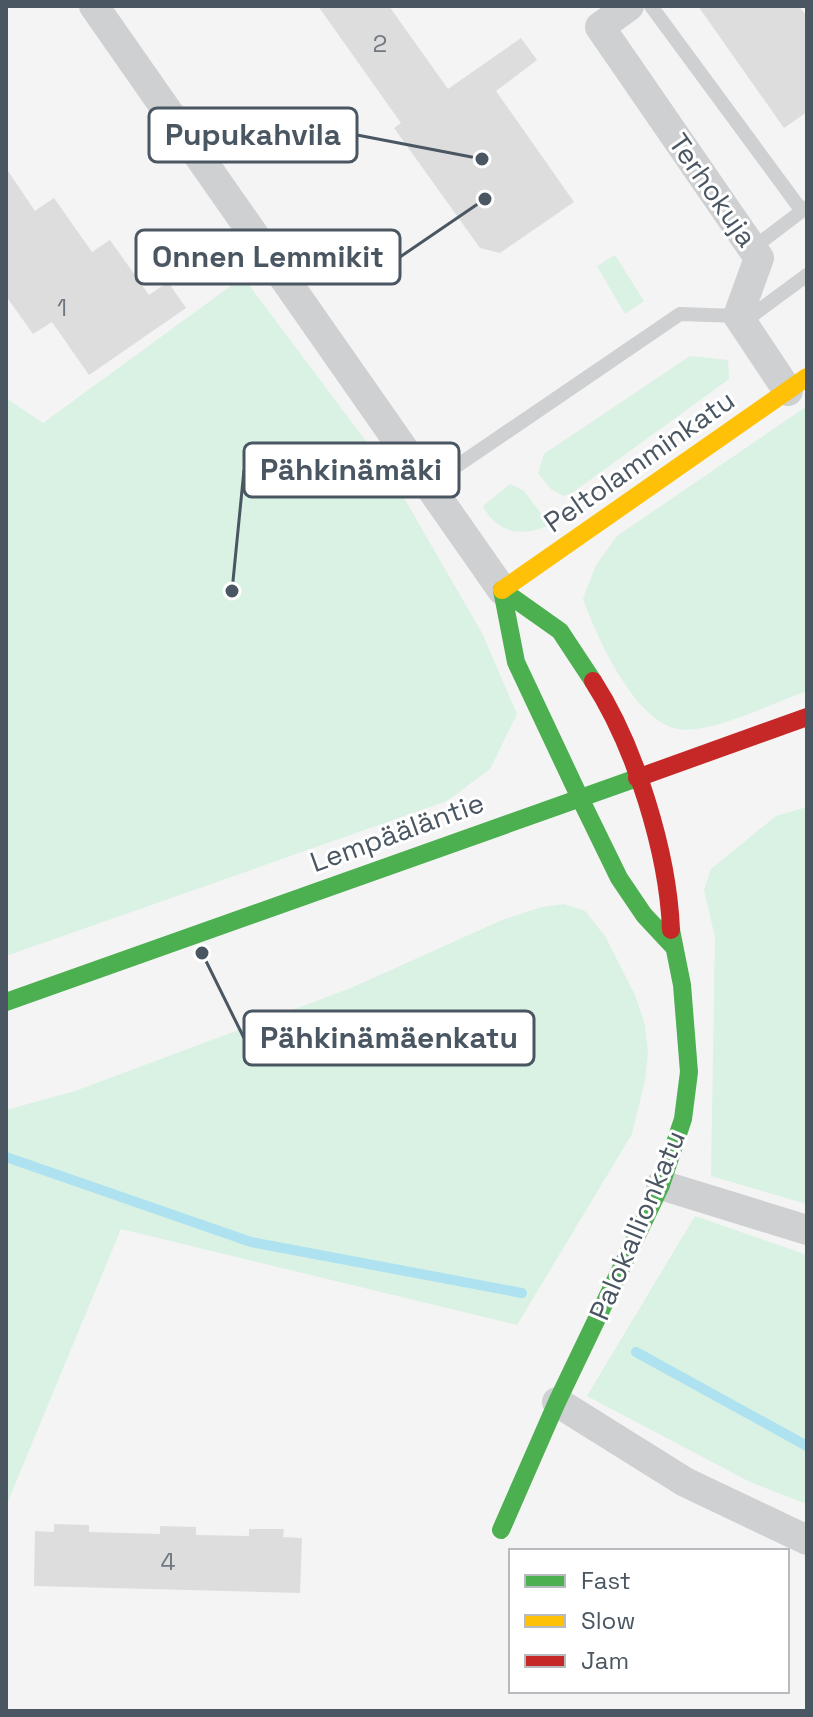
<svg xmlns="http://www.w3.org/2000/svg" width="813" height="1717" font-family="'Space Grotesk',sans-serif">
	<style>
		.green { fill: #d9f2e3 }
		.lines { fill: none; stroke-linecap: round; stroke-linejoin: round }
		.stream { stroke: #aee2f0; stroke-width: 10 }
		.building { fill: #ddddde }
		.lane { stroke: #ced0d2; stroke-width: 14 }
		.street { stroke: #ced0d2; stroke-width: 30 }
		.fast { stroke: #4caf50; stroke-width: 18 }
		.slow { stroke: #ffc107; stroke-width: 18 }
		.jam { stroke: #c62828; stroke-width: 18 }
		.labels { text-anchor: middle; stroke-width: 6; stroke-linejoin: round; paint-order: stroke }
		.number-label { font-size: 24px; fill: #707881 }
		.street-label { font-size: 28px; fill: #4a5661; stroke: #fff }
		.leader { fill: none; stroke: #4a5661; stroke-width: 3 }
		.callout-dot { fill: #4a5661; stroke: #fff; stroke-width: 3 }
		.callout { fill: #fff; stroke: #4a5661; stroke-width: 3 }
		.callout-label { font-size: 30px; text-anchor: middle; font-weight: bold; fill: #4a5661 }
	</style>
	<rect width="100%" height="100%" fill="#f4f4f4"/>
	<g class="green">
		<polygon points="615,255 644,301 625,314 597,266"/>
		<polygon points="243,277 389,472 482,633 517,714 490,769 447,801 6,956 6,398 43,423"/>
		<polygon points="690,356 728,360 729,379 572,493 563,496 551,489 538,473 544,454"/>
		<path d="M 807,406 L 807,691 C 775,702 710,735 678,729 C 634,721 597,637 583,599 L 596,565 L 617,536 Z"/>
		<path d="M 510,484 L 524,491 L 550,525 C 523,537 497,534 483,506 Z"/>
		<polygon points="807,807 807,1204 711,1176 715,937 704,890 711,869 776,816"/>
		<polygon points="564,904 585,911 605,936 635,995 645,1025 648,1053 645,1080 632,1134 517,1325 121,1229 6,1506 6,1110 75,1091 351,988 502,920 542,907"/>
		<polygon points="695,1216 807,1255 807,1504 750,1482 587,1396"/>
	</g>
	<g class="lines">
		<g class="stream">
			<polyline points="6,1157 251,1242 522,1293"/>
			<polyline points="636,1352 807,1446"/>
		</g>
	</g>
	<g class="building">
		<polygon points="318,6 389,6 448,89 521,38 537,60 496,91 574,202 500,253 480,248 394,128 401,123"/>
		<polygon points="698,6 799,6 807,17 807,112 784,128"/>
		<polygon points="6,168 35,211 54,198 92,252 110,240 149,295 168,282 186,308 89,375 52,322 33,334 6,296"/>
		<polygon points="54,1524 89,1525 89,1532 160,1534 160,1526 196,1527 196,1535 249,1536 249,1529 284,1529 283,1537 302,1538 300,1593 34,1586 35,1531 54,1532"/>
	</g>
	<g class="lines">
		<g class="lane">
			<polyline points="651,6 802,211"/>
			<polyline points="753,248 807,207"/>
			<polyline points="742,323 807,275"/>
			<polyline points="429,485 680,314 738,316"/>
		</g>
		<g class="street">
			<polyline points="94,6 502,590"/>
			<polyline points="629,6 600,27 759,258 738,316 788,391"/>
			<polyline points="661,1185 807,1230"/>
			<polyline points="557,1402 685,1482 807,1540"/>
		</g>
		<g class="fast">
			<polyline points="502,590 516,662 579,796 619,878 644,915 672,945"/>
			<polyline points="502,590 560,631 593,681"/>
			<polyline points="6,1002 637,778"/>
			<polyline points="501,1530 557,1402 661,1185 683,1119 689,1072 682,985 671,930"/>
		</g>
		<polyline class="slow" points="502,590 807,377"/>
		<g class="jam">
			<path d="M 593,681 C 635,746 668,852 671,930"/>
			<polyline points="637,778 807,717"/>
		</g>
	</g>
	<g class="labels">
		<g class="number-label">
			<text x="380" y="52">2</text>
			<text x="62" y="316">1</text>
			<text x="168" y="1570">4</text>
		</g>
		<g class="street-label">
			<text transform="translate(713 190) rotate(55)" y="10">Terhokuja</text>
			<text transform="translate(639 461) rotate(-35)" y="10">Peltolamminkatu</text>
			<text transform="translate(397 832) rotate(-20)" y="10">Lempääläntie</text>
			<text transform="translate(637 1225) rotate(-67)" y="10">Palokallionkatu</text>
		</g>
	</g>
	<path class="leader" d="M482 159L357 135M485 199L400 257M232 591L244 470M202 953L244 1038"/>
	<g class="callout-dot">
		<circle cx="482" cy="159" r="8"/>
		<circle cx="485" cy="199" r="8"/>
		<circle cx="232" cy="591" r="8"/>
		<circle cx="202" cy="953" r="8"/>
	</g>
	<g class="callout">
		<rect x="149" y="108" width="208" height="54" rx="8"/>
		<rect x="136" y="230" width="264" height="54" rx="8"/>
		<rect x="244" y="443" width="215" height="54" rx="8"/>
		<rect x="244" y="1011" width="290" height="54" rx="8"/>
	</g>
	<g class="callout-label">
		<text x="253" y="145">Pupukahvila</text>
		<text x="268" y="267">Onnen Lemmikit</text>
		<text x="351" y="480">Pähkinämäki</text>
		<text x="389" y="1048">Pähkinämäenkatu</text>
	</g>
	<rect width="813" height="1717" fill="none" stroke="#4a5661" stroke-width="16"/>
	<rect x="509" y="1549" width="280" height="144" fill="#ffffff" stroke="#b7bbc0" stroke-width="2"/>
	<rect x="525" y="1575" width="40" height="12" fill="#4caf50" stroke="#b7bbc0" stroke-width="2"/>
	<text x="581" y="1589" font-size="24" fill="#4a5661">Fast</text>
	<rect x="525" y="1615" width="40" height="12" fill="#ffc107" stroke="#b7bbc0" stroke-width="2"/>
	<text x="581" y="1629" font-size="24" fill="#4a5661">Slow</text>
	<rect x="525" y="1655" width="40" height="12" fill="#c62828" stroke="#b7bbc0" stroke-width="2"/>
	<text x="581" y="1669" font-size="24" fill="#4a5661">Jam</text>
</svg>
